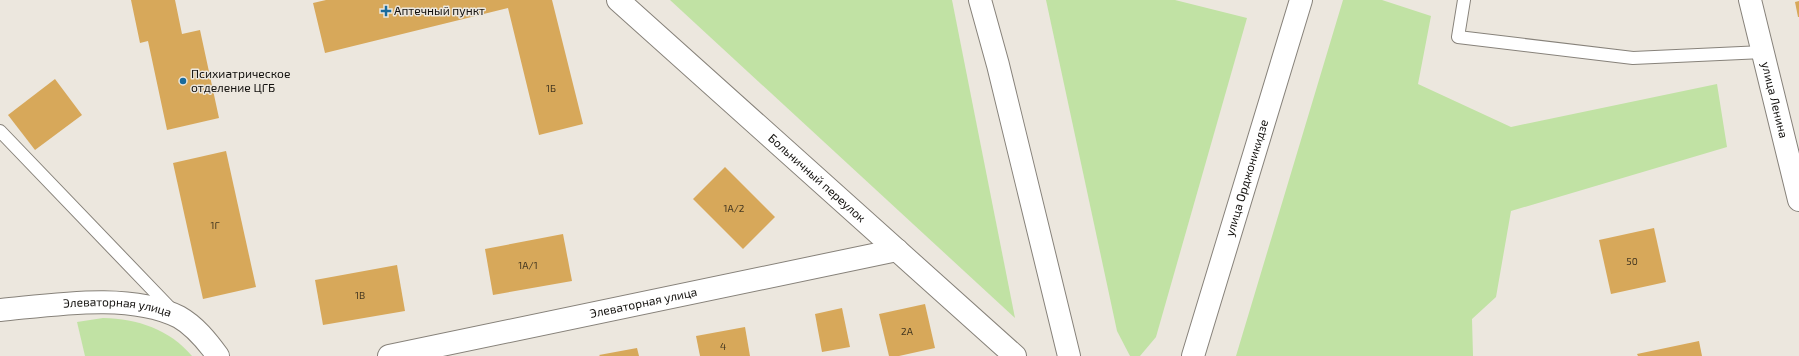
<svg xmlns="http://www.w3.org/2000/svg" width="1799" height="356" font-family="'Exo 2',sans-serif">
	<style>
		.green { fill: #c1e2a4 }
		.building { fill: #d7a85a }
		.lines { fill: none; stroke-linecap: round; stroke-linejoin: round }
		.service-casing { stroke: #87827a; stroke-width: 14 }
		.minor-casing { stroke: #87827a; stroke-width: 24 }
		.tertiary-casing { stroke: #87827a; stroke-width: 24 }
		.secondary-casing { stroke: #87827a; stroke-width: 24 }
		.primary-casing { stroke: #87827a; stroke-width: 24 }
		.service { stroke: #fff; stroke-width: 12 }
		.minor { stroke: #fff; stroke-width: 22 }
		.tertiary { stroke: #fff; stroke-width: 22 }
		.secondary { stroke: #fff; stroke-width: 22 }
		.primary { stroke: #fff; stroke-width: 22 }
		.poi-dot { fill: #196b9c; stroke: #ece7de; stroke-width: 1.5 }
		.labels { text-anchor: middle; stroke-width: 3; stroke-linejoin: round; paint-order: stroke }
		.number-label { font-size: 10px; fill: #443721 }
		.poi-label { font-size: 12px; fill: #13110e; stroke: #ece7de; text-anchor: start }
		.street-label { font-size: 12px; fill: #13110e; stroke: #ece7de }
	</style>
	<rect width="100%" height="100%" fill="#ece7de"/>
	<g class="green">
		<polygon points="670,0 952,0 1015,318"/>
		<polygon points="1046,0 1175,0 1247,18 1156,337 1140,356 1130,356 1117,331"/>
		<polygon points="1343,0 1382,0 1431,16 1418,84 1511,127 1717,84 1727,147 1511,211 1496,297 1472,319 1473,356 1236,356"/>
		<path d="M 103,318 C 138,319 169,329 192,356 L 85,356 L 77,322 Z"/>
	</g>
	<g class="building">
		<polygon points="131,0 175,0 182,34 200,30 219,118 167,130 148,41 140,43"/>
		<polygon points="326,0 552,0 583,124 539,135 508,8 325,53 313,3"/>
		<polygon points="1799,1 1799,17 1798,17 1795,2"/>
		<polygon points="55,79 82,115 35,150 8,115"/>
		<polygon points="226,151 256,287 203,299 173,163"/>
		<polygon points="725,167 775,217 743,249 693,199"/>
		<polygon points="1654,228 1666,282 1611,294 1599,240"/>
		<polygon points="563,234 572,281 493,295 485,249"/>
		<polygon points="397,265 405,311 323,325 315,280"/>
		<polygon points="925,304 935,348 899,356 889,356 879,314"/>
		<polygon points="842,308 850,347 822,352 815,314"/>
		<polygon points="745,327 750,356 700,356 696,336"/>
		<polygon points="1699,341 1702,356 1638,356 1637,354"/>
		<polygon points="637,348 639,356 600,356 599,355"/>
	</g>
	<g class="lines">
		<defs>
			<g id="service">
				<polyline points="1464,0 1458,37 1633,58 1763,52"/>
				<polyline points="0,131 172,310"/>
			</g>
			<g id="minor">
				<path id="s1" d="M 618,0 L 1015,356"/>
				<path id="s2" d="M 0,310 C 53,305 130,292 179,317 C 195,326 207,341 218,356"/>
				<path id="s3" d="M 389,356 L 897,250"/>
			</g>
			<polyline id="tertiary" points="980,0 998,65 1069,356"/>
			<g id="secondary">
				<path id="s4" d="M 1193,356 L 1301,0"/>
			</g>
			<g id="primary">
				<path id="s5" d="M 1750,0 L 1799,200"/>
			</g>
		</defs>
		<use href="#service" class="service-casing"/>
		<use href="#minor" class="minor-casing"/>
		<use href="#tertiary" class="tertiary-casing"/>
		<use href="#secondary" class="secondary-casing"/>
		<use href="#primary" class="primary-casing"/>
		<use href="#service" class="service"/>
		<use href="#minor" class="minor"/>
		<use href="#tertiary" class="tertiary"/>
		<use href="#secondary" class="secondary"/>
		<use href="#primary" class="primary"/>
	</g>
	<g class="poi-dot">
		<path d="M384 5h4v4h4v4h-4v4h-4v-4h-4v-4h4z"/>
		<circle cx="183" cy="81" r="4"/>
	</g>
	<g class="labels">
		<g class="number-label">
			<text x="551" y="92">1Б</text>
			<text x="734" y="212">1А/2</text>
			<text x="215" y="229">1Г</text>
			<text x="1632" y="265">50</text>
			<text x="528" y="269">1А/1</text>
			<text x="360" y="299">1В</text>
			<text x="907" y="335">2А</text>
			<text x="723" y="350">4</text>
		</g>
		<g class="poi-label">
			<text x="394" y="15">Аптечный пункт</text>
			<text x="191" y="78">Психиатрическое<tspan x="191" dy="14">отделение ЦГБ</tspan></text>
		</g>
		<g class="street-label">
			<text dy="4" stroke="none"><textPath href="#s5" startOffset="103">улица Ленина</textPath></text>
			<text dy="4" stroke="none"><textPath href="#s1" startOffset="267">Больничный переулок</textPath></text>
			<text dy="4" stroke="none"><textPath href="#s4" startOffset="186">улица Орджоникидзе</textPath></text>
			<text dy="4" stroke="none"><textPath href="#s3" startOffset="260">Элеваторная улица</textPath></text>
			<text dy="4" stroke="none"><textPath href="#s2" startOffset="118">Элеваторная улица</textPath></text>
		</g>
	</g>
</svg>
